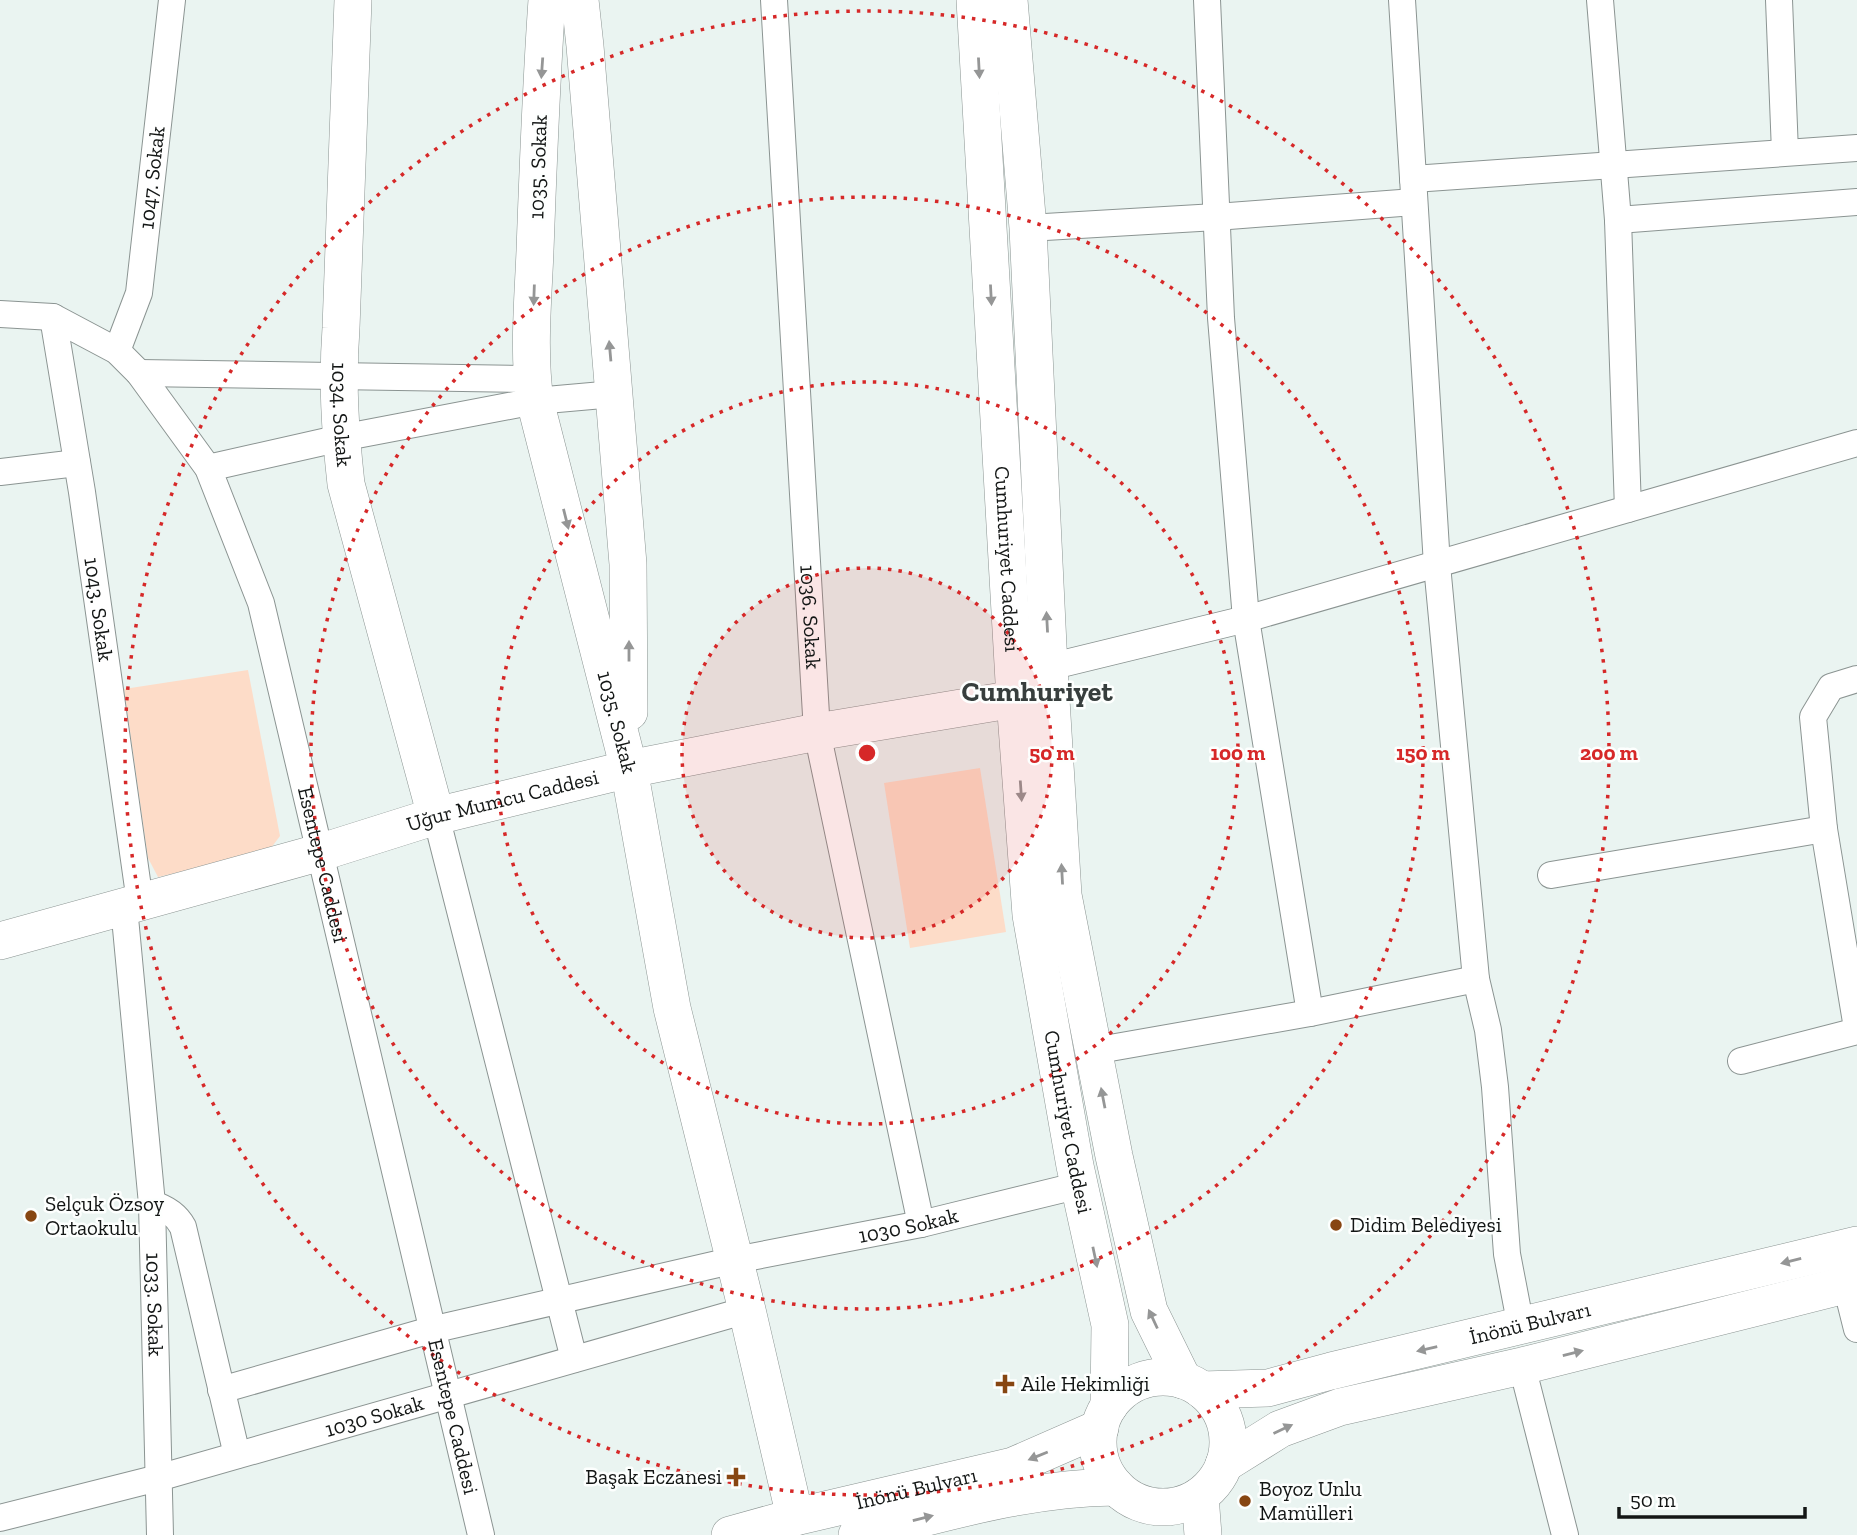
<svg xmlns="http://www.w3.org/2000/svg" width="1857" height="1535" font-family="'Zilla Slab',serif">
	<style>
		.green { fill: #fddcc8 }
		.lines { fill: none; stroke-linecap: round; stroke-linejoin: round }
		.street-casing { stroke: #8b9492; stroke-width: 28 }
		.secondary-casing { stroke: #8b9492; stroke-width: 38 }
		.street { stroke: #fff; stroke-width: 26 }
		.secondary { stroke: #fff; stroke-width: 37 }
		.oneway { fill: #959696 }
		.ring { fill: none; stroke: #d62828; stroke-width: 3.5; stroke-dasharray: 3.5 7 }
		.poi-dot { fill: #874612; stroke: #fdfffe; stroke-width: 2.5 }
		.labels { text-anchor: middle; stroke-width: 5; stroke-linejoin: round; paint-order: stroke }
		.street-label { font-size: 21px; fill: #131615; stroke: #fdfffe }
		.poi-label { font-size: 21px; fill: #131615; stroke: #fdfffe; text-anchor: start }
		.district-label { font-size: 28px; font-weight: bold; fill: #373e3d; stroke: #fdfffe }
		.centre { fill: #d62828; stroke: #fdfffe; stroke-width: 3.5 }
		.ring-label { font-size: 21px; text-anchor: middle; font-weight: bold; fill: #d62828; stroke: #fdfffe; stroke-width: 5; stroke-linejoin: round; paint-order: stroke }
	</style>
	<rect width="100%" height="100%" fill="#eaf4f1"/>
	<g class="green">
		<polygon points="248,670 280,836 268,852 158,877 148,858 124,689"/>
		<polygon points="980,768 1006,932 910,948 884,783"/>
	</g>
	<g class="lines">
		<defs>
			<g id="street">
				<path id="s1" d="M 774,0 L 817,732 L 921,1224"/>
				<polyline points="1207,0 1221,318 1246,619 1310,1013"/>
				<polyline points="1402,0 1437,565 1476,979 1488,1030 1495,1087 1507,1254 1521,1327"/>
				<polyline points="1600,0 1618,220 1628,509"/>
				<polyline points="1779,0 1785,152"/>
				<polyline points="1413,179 1857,148"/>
				<polyline points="1618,220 1857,202"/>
				<polyline points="1028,228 1216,217 1414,202"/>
				<path id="s2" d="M 0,314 L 53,317 L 117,351 L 139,373 L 208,468 L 261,603 L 481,1535"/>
				<path id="s3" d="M 53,317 L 82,492 L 140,902"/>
				<path id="s4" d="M 117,351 L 139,293 L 172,0"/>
				<polyline points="139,373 532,379"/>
				<polyline points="208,468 341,438 535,401 614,394"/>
				<polyline points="0,472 77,463"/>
				<polyline points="1049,667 1246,619 1857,443"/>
				<polyline points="1857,679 1831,687 1813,717 1824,829 1857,1028"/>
				<polyline points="436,816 574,1359"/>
				<polyline points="1551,875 1824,829"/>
				<path id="s5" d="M 124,907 L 152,1204 L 160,1535"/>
				<polyline points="1093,1051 1310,1013 1476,979"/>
				<polyline points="1741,1061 1857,1031"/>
				<path d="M 152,1204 C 166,1208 176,1214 183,1227 L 237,1455"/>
				<polyline points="1846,1285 1857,1329"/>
				<polyline points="1522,1366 1565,1535"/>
				<path id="s6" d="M 221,1390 L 431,1330 L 735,1260 L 921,1224 L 1080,1185"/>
				<path id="s7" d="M 0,1518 L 158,1478 L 747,1310"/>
			</g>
			<g id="secondary">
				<path id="s8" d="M 353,0 L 341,328 C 337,383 340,429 346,484 L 436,816"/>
				<path id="s9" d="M 547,0 C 541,84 538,167 535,251 C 533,300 528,352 535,401 L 629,769 L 672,1008 L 747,1310 L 795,1517"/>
				<polyline points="580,0 585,46 628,564 629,712"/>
				<path id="s10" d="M 975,0 L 1015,699 L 1031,915 L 1075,1166 L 1110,1325 L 1109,1406"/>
				<polyline points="1009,0 1028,228 1049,667 1063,895 1114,1156 1149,1311 1183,1380"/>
				<path id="s11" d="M 0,941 L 325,851 L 436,816 L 629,769 L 817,732 L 1015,699"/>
				<circle cx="1163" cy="1442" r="65"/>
				<path id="s12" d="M 1202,1390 L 1268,1388 L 1331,1371 L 1857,1245"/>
				<polyline points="1224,1464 1280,1429 1340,1407 1522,1366 1857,1282"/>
				<polyline points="1200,1496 1203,1535"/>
				<path id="s13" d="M 730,1535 L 795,1517 L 1013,1466 L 1100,1428"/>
				<path d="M 857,1535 C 945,1513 1024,1488 1116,1487"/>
			</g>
		</defs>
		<use href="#street" class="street-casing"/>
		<use href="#secondary" class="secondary-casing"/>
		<use href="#street" class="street"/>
		<use href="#secondary" class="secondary"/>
	</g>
	<defs><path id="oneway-solid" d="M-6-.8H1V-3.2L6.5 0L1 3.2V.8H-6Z" transform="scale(1.75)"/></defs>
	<g class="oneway">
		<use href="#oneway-solid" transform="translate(542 68) rotate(94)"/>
		<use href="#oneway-solid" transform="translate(979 68) rotate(87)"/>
		<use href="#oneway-solid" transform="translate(534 295) rotate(92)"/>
		<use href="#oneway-solid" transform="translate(991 295) rotate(87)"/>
		<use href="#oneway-solid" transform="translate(610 351) rotate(-95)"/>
		<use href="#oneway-solid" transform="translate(566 519) rotate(76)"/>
		<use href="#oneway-solid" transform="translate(1047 622) rotate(-93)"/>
		<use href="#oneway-solid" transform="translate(629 651) rotate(-90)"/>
		<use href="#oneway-solid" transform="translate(1021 791) rotate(86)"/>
		<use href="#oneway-solid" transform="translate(1062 874) rotate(-93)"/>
		<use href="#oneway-solid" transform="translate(1103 1098) rotate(-101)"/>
		<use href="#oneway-solid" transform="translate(1095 1257) rotate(78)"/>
		<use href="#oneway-solid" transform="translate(1791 1261) rotate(166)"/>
		<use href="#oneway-solid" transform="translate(1153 1319) rotate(-115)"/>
		<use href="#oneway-solid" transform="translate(1427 1349) rotate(167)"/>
		<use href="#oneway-solid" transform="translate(1573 1353) rotate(-14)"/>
		<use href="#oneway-solid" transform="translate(1283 1429) rotate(-25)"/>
		<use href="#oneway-solid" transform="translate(1038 1456) rotate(158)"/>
		<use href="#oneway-solid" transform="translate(923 1518) rotate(-14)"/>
	</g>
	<circle cx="867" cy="753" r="185" fill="#d62828" fill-opacity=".12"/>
	<g class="ring">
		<circle cx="867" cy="753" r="185"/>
		<circle cx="867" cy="753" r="371"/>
		<circle cx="867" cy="753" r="556"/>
		<circle cx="867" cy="753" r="742"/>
	</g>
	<g class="poi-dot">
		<circle cx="31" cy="1216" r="7"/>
		<circle cx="1336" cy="1225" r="7"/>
		<path d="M1001.5 1373.5h7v7h7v7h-7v7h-7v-7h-7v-7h7z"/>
		<path d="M732.5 1466.5h7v7h7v7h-7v7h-7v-7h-7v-7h7z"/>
		<circle cx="1245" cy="1501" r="7"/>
	</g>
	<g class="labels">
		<g class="street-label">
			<text transform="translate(538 167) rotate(-88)" y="7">1035. Sokak</text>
			<text dy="7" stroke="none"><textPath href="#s4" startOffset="178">1047. Sokak</textPath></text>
			<text dy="7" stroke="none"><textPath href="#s8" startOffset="415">1034. Sokak</textPath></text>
			<text dy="7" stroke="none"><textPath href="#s10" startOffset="560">Cumhuriyet Caddesi</textPath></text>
			<text dy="7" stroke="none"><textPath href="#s3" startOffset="296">1043. Sokak</textPath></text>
			<text dy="7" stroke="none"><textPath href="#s1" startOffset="618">1036. Sokak</textPath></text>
			<text dy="7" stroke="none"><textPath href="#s9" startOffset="733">1035. Sokak</textPath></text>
			<text dy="7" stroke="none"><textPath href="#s11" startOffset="522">Uğur Mumcu Caddesi</textPath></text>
			<text dy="7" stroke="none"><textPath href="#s2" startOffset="688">Esentepe Caddesi</textPath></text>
			<text dy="7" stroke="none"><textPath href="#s10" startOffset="1127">Cumhuriyet Caddesi</textPath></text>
			<text dy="7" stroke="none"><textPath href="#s6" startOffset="707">1030 Sokak</textPath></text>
			<text dy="7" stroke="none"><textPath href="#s5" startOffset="399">1033. Sokak</textPath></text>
			<text dy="7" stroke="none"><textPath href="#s12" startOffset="336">İnönü Bulvarı</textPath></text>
			<text dy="7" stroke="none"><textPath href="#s7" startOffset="388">1030 Sokak</textPath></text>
			<text dy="7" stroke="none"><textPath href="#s2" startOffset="1255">Esentepe Caddesi</textPath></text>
			<text dy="7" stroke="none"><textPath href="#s13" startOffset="192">İnönü Bulvarı</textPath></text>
		</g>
		<g class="poi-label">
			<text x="45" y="1211">Selçuk Özsoy<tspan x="45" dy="24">Ortaokulu</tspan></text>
			<text x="1350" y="1232">Didim Belediyesi</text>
			<text x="1021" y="1391">Aile Hekimliği</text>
			<text x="722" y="1484" text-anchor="end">Başak Eczanesi</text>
			<text x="1259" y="1496">Boyoz Unlu<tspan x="1259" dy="24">Mamülleri</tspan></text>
		</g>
		<g class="district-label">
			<text x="1037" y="701">Cumhuriyet</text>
		</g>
	</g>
	<circle cx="867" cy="753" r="10" class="centre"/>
	<g class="ring-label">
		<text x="1052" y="760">50 m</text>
		<text x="1238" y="760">100 m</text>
		<text x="1423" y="760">150 m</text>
		<text x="1609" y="760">200 m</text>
	</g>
	<path d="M1619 1507v10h186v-10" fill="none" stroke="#131615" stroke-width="3.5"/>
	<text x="1630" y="1507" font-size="21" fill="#131615" stroke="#fdfffe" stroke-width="5" paint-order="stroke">50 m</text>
</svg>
